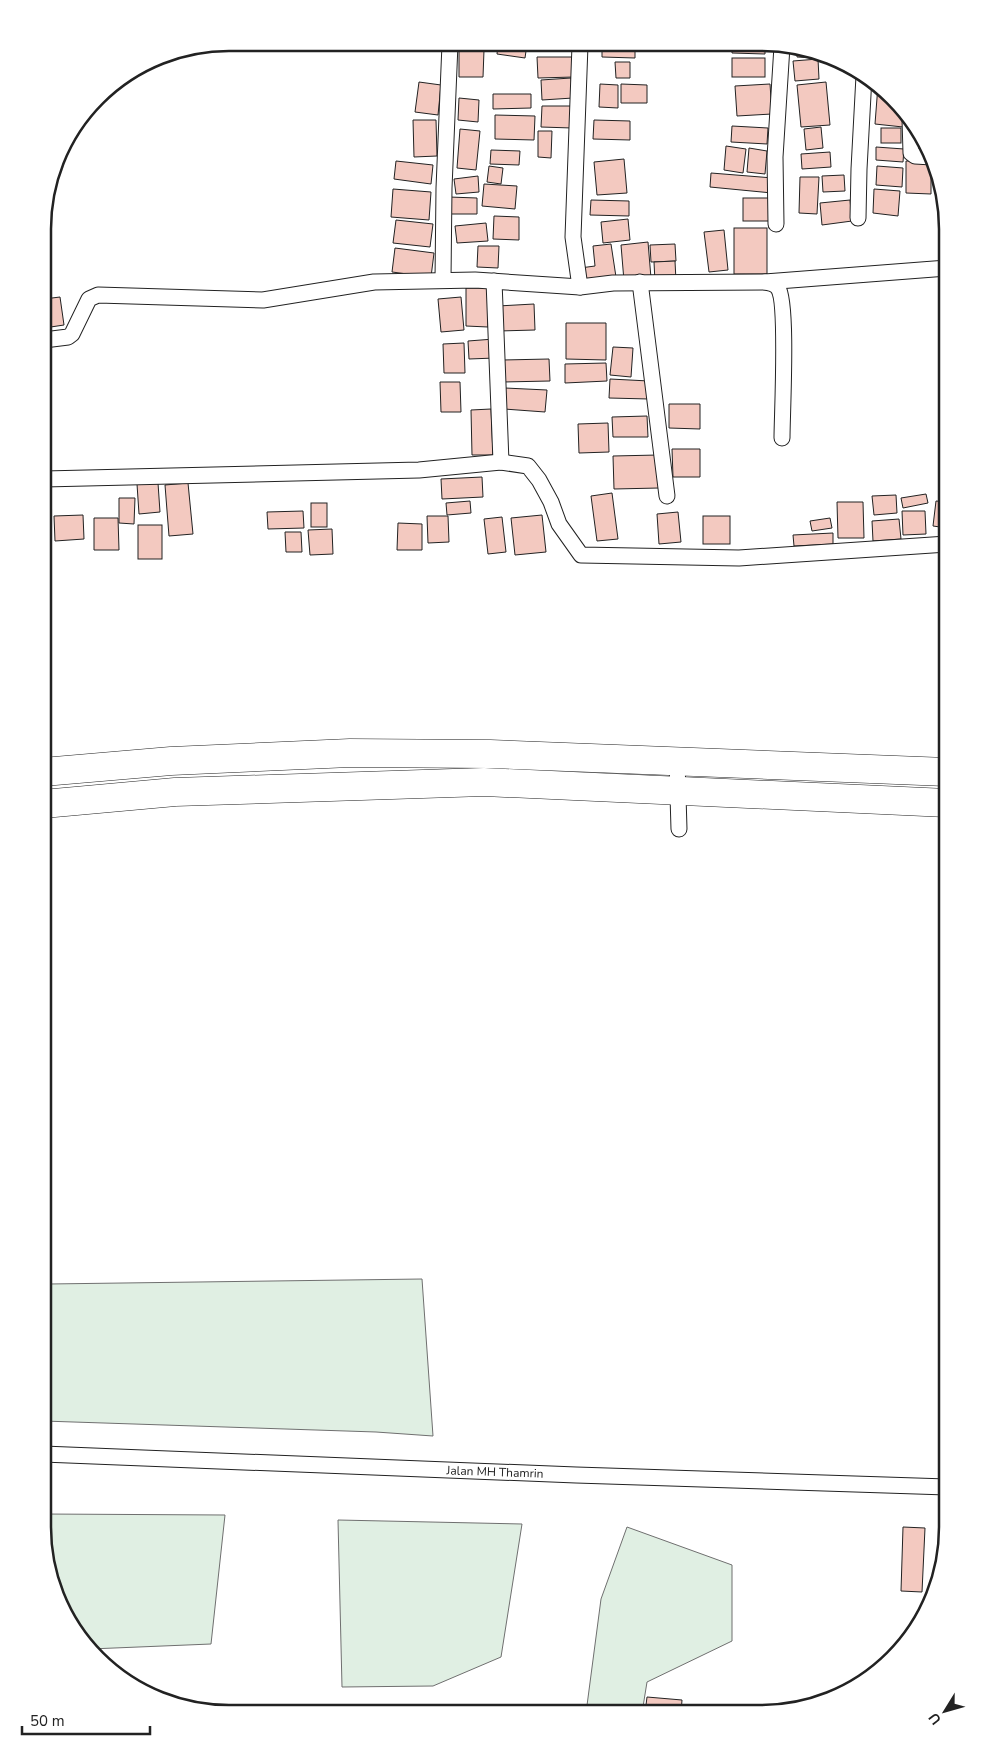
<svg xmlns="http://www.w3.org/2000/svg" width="990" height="1756" font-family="'Nunito Sans',sans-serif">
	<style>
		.green { fill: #e0efe3; stroke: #6f6f6f }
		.building { fill: #f3c9c0; stroke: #222 }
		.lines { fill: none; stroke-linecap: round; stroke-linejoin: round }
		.street-casing { stroke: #222; stroke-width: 17 }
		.highway-casing { stroke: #222; stroke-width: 29 }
		.street { stroke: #fff; stroke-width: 15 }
		.highway { stroke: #fff; stroke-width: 28 }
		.labels { text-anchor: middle; stroke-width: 4; stroke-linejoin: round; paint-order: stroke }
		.street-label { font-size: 12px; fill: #222; stroke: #fff }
		.rim { fill: none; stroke: #222; stroke-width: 2.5 }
	</style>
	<rect width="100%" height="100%" fill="#fff"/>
	<g class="green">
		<polygon points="422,1279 433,1436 376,1432 43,1421 43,1308 48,1284"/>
		<polygon points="43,1514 225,1515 211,1644 90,1649 74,1631 52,1587 43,1527"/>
		<polygon points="338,1520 522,1524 501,1657 433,1686 342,1687"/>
		<polygon points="627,1527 732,1565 732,1641 647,1682 642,1713 586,1713 601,1599"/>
	</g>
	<g class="building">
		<polygon points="418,44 444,44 443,51 418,49"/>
		<polygon points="498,44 527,44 525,58 497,54"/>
		<polygon points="541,44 578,45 578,51 542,51"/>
		<polygon points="602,45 635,46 635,58 602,57"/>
		<polygon points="732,46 765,46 765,54 732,53"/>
		<polygon points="797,46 836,59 797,57"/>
		<polygon points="459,50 484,50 483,77 459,77"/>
		<polygon points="537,57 574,57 574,77 538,78"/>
		<rect x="732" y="58" width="33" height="19"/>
		<polygon points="818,59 819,79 795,81 793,61"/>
		<polygon points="615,62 630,62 630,78 616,78"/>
		<polygon points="571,78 573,98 542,100 541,80"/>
		<polygon points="419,82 441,85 438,115 415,112"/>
		<polygon points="826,82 830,125 801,127 797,85"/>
		<polygon points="600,84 618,85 618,108 599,107"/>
		<polygon points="621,84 647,85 647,103 621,103"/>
		<polygon points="770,84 772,114 737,116 735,86"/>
		<polygon points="878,85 884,89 904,112 903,127 875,124"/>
		<polygon points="493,94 531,94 531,108 493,109"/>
		<polygon points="459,98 479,100 478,122 458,120"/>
		<polygon points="542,106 572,106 572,128 541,127"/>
		<polygon points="495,115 535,116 534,140 495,139"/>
		<polygon points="413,120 436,120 437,156 414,157"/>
		<polygon points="594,120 630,121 630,140 593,139"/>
		<polygon points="732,126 768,128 767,144 731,142"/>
		<polygon points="821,127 823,148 806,150 804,129"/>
		<rect x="881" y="128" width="20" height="15"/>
		<polygon points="460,129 480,131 476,170 457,168"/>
		<polygon points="538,131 552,131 551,158 538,157"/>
		<polygon points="726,146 746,149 743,173 724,170"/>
		<polygon points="876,147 904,149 903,162 876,160"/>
		<polygon points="749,148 767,151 765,174 747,172"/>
		<polygon points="491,150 520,151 519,165 490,164"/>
		<polygon points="830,152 831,167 802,169 801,154"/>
		<polygon points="624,159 627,193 597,195 594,162"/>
		<polygon points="396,161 433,165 431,184 394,179"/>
		<polygon points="906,161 931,161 931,194 906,193"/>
		<polygon points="489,166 503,168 501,184 487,182"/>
		<polygon points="877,166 903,168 902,187 876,185"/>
		<polygon points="711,173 773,178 772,193 710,187"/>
		<polygon points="844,175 845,191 823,192 822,176"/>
		<polygon points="478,176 479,192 456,194 454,179"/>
		<polygon points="800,177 819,177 817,214 799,213"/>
		<polygon points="484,184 517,186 515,209 482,206"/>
		<polygon points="393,189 431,192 429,220 391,217"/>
		<polygon points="874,189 900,191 898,216 873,213"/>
		<polygon points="449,197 477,198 477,214 449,214"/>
		<rect x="743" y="198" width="27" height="23"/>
		<polygon points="591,200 629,201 629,216 590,215"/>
		<polygon points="850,200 852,221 822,225 820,203"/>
		<polygon points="494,216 519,217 519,240 493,239"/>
		<polygon points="628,219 630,240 603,243 601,222"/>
		<polygon points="396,220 433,224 430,247 393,243"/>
		<polygon points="486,223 488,241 457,243 455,226"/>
		<rect x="734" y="228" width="33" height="46"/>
		<polygon points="724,230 728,270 709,272 704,232"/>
		<polygon points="648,242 651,278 624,281 621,245"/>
		<polygon points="611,244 616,277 582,282 580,268 595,266 593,246"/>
		<polygon points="675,244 676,261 651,262 650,245"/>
		<polygon points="478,246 499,246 498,268 477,267"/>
		<polygon points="395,248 434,253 431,277 392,272"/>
		<polygon points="675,261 676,281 655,282 654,262"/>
		<polygon points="466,288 488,288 488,327 466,326"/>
		<polygon points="60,297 64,325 44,328 44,299"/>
		<polygon points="461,297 464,330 441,332 438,299"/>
		<polygon points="534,304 535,330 499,331 498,306"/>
		<polygon points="566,323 606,323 606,360 566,359"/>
		<polygon points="494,339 495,358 469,359 468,341"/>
		<polygon points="464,343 465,373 444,373 443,344"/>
		<polygon points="613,347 633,348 631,377 610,375"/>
		<polygon points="549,359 550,381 503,382 503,360"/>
		<polygon points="606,363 607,381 565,383 565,364"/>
		<polygon points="610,379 649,381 649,399 609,398"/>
		<polygon points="440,382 460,382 461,412 441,412"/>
		<polygon points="505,388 547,390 545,412 504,409"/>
		<polygon points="669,404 700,404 700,429 669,428"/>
		<polygon points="491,409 493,455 472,455 471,410"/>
		<polygon points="647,416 648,437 613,437 612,417"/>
		<polygon points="608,423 609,452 579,453 578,424"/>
		<polygon points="672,449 700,449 700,477 673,477"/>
		<polygon points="658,455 659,488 614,489 613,456"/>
		<polygon points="482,477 483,497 442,499 441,479"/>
		<polygon points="158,483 160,512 139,514 137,484"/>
		<polygon points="188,483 193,534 169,536 165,485"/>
		<polygon points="612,493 618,539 597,541 591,496"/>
		<polygon points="926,494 928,503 903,508 901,498"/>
		<polygon points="896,495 897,513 874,515 872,496"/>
		<polygon points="119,498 135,498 134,524 119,523"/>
		<polygon points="470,501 471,513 447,515 446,503"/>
		<polygon points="936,501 947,502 947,528 933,526"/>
		<polygon points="837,502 863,502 864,538 838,538"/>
		<rect x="311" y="503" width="16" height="24"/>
		<polygon points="303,511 304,528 268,529 267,512"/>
		<polygon points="902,511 925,511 926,534 903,535"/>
		<polygon points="678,512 681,542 659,544 657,514"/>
		<polygon points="83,515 84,539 55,541 54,516"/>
		<polygon points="542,515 546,552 515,555 511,518"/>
		<polygon points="427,516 448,516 449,542 428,543"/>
		<rect x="703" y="516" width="27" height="28"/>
		<polygon points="502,517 506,552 488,554 484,519"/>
		<polygon points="94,518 118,518 119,550 94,550"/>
		<polygon points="830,518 832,528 812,531 810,521"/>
		<polygon points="899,519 901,539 873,541 872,521"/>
		<polygon points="398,523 422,524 422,550 397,550"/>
		<rect x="138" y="525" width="24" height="34"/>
		<polygon points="332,529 333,554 310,555 308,530"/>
		<polygon points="285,532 301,532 302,552 286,552"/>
		<polygon points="833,533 833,544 794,546 793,535"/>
		<polygon points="44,579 46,579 47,605 44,606"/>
		<polygon points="903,1527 925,1528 922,1592 901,1591"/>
		<polygon points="647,1697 682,1700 681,1713 645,1713"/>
	</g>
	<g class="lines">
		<defs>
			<g id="street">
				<polyline points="910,119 911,153 915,156 932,157"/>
				<polyline points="858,218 859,169 864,76"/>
				<polyline points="776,224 775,157 782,46"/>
				<polyline points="443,280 444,188 450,44"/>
				<polyline points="494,281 501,462"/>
				<polyline points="640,282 667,496"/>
				<path d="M 765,282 C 770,283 775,284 778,288 C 788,302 782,415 782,438"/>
				<polyline points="580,287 573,237 580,45"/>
				<polyline points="44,340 68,337 72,334 89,299 98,295 263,300 374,282 475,280 580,287 613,283 765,282 947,268"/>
				<polyline points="44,479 419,470 501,462 528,466 539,480 551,502 559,524 581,555 739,558 947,544"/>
				<polyline points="677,761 679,829"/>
				<polyline points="43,1454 576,1475 947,1487"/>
			</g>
			<g id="highway">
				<polyline points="43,772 171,761 350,753 490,754 947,772"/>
				<polyline points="43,804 175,792 484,782 947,803"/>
			</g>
		</defs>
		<use href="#street" class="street-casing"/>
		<use href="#highway" class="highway-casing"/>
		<use href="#street" class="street"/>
		<use href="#highway" class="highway"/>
	</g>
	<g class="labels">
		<g class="street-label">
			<text transform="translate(495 1472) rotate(2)" y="4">Jalan MH Thamrin</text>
		</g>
	</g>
	<path d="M0 0H990V1756H0ZM229 51H761A178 178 0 0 1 939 229V1527A178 178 0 0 1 761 1705H229A178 178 0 0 1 51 1527V229A178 178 0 0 1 229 51Z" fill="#fff" fill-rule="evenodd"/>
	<path class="rim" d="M229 51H761A178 178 0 0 1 939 229V1527A178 178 0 0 1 761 1705H229A178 178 0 0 1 51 1527V229A178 178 0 0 1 229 51Z"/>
	<g transform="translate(945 1711) rotate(233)" stroke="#ffffff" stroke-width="4" paint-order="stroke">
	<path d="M0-4L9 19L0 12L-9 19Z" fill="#222222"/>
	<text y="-8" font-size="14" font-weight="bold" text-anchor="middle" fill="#222222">U</text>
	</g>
	<path d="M22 1726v8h128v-8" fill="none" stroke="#222222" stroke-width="2.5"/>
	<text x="30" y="1726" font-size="15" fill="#222222" stroke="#ffffff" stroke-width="4" paint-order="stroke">50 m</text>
</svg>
